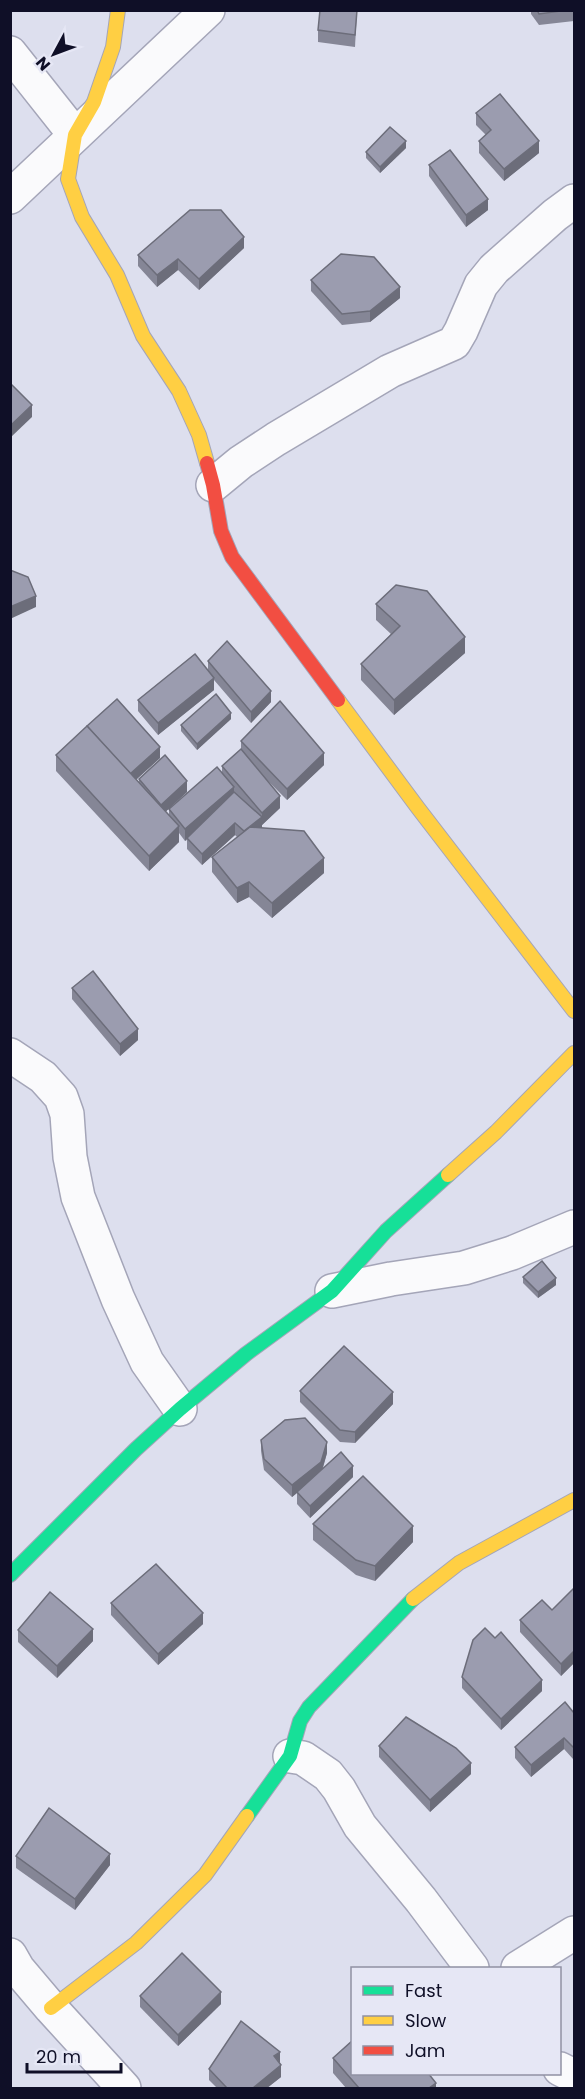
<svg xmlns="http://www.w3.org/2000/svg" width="585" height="2099" font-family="Poppins,sans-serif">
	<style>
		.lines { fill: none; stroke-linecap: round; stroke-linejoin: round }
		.street-casing { stroke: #a4a5b8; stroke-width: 36 }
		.fast-casing { stroke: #a4a5b8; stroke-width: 16 }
		.slow-casing { stroke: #a4a5b8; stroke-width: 16 }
		.jam-casing { stroke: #a4a5b8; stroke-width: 16 }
		.street { stroke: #fafafc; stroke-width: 33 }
		.fast { stroke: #16e098; stroke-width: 14 }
		.slow { stroke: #ffcf43; stroke-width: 14 }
		.jam { stroke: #f24e42; stroke-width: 14 }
		.wall { fill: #858696 }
		.shaded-wall { fill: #6c6d7a }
		.building { fill: #9b9caf; stroke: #6c6d7a; stroke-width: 1.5 }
	</style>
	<rect width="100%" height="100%" fill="#dddfee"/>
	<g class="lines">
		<defs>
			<g id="street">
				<polyline points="10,53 75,135"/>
				<polyline points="10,197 208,10"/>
				<polyline points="213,485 241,462 276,439 390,371 454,343 461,331 481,285 494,269 555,215 574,201"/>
				<polyline points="10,1055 43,1077 61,1097 67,1114 70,1157 78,1197 118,1299 147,1362 180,1409"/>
				<polyline points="332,1291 391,1279 464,1268 512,1253 574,1227"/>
				<polyline points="290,1756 303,1758 328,1775 339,1789 360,1826 421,1900 472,1968"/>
				<polyline points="10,1955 18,1969 51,2008 124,2088"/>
				<polyline points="518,1968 574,1933"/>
				<polyline points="560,2069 574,2076"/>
			</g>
			<g id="fast">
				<polyline points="10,1575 136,1449 180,1409 246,1354 332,1291 386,1231 448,1175"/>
				<polyline points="247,1816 290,1756 300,1721 309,1707 413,1599"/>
			</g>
			<g id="slow">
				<polyline points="118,10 113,47 94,102 75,135 68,179 82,217 117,275 143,336 179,391 199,435 207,463"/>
				<polyline points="338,700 418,808 574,1011"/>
				<polyline points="448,1175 496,1132 574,1053"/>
				<polyline points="413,1599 459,1563 574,1500"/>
				<polyline points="51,2008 136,1943 205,1875 247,1816"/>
			</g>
			<polyline id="jam" points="207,463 213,485 221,531 232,557 338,700"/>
		</defs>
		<use href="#street" class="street-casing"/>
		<use href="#fast" class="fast-casing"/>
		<use href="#slow" class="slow-casing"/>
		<use href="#jam" class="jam-casing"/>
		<use href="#street" class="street"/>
		<use href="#fast" class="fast"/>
		<use href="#slow" class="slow"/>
		<use href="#jam" class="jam"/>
	</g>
	<g class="wall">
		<polygon points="357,10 355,47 318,42 318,30"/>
		<polygon points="531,10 574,10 574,21 539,25 531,14"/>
		<polygon points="476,113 539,153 504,181 479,153 479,141 486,135 476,125"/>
		<polygon points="406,148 380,173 366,158 366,152"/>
		<polygon points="429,165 488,210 466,227 429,176"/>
		<polygon points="244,248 199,290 178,270 157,287 138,266 138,255"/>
		<polygon points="311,280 400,298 370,322 342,325 311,291"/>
		<polygon points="376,604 465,653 394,715 361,680 361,664 391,634 376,620"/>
		<polygon points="208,661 271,702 251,723 214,680 214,690 158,735 138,711 138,700 208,671"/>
		<polygon points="231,719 197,750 181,731 181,725"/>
		<polygon points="241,741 324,765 287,800 264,777 280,808 262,825 262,828 324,873 272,918 249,897 237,903 212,872 212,857 237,837 235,835 202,865 187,849 187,840 185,841 179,833 179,842 149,871 56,771 56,755 160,758 136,780 139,783 139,779 187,792 165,812 169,815 169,809 222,772 222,766 241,749"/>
		<polygon points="72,988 138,1040 120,1056 72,999"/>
		<polygon points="523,1277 556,1285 538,1298 523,1283"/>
		<polygon points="300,1391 393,1404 355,1443 340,1442 300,1402"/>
		<polygon points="261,1440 327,1453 323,1468 353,1477 310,1518 297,1504 297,1493 292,1497 264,1470 261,1451"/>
		<polygon points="313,1524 413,1542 375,1581 356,1575 313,1540"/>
		<polygon points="574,1588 574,1663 561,1676 520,1632 520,1620 552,1610"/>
		<polygon points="111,1603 203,1624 158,1665 111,1615"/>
		<polygon points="18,1630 93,1641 57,1678 18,1642"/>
		<polygon points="462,1677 542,1691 501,1730 462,1688"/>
		<polygon points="574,1713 573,1759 564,1749 531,1777 515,1758 515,1747"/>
		<polygon points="379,1746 471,1774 430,1812 379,1757"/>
		<polygon points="16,1856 110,1865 75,1910 16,1868"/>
		<polygon points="140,1996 221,2004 178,2046 140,2007"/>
		<polygon points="333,2058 436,2088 346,2088 333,2073"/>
		<polygon points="280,2063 281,2077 267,2088 217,2088 209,2080 209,2069"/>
	</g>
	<g class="shaded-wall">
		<polygon points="406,141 406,148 380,173 380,167"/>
		<polygon points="539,141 539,153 504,181 504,169"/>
		<polygon points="488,199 488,210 466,227 466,215"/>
		<polygon points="244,237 244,248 199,290 199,279"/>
		<polygon points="178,259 178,270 157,287 157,275"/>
		<polygon points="400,287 400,298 370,322 370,311"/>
		<polygon points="32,405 32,417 10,438 10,426"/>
		<polygon points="36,596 36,607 10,619 10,607"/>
		<polygon points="465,637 465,653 394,715 394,700"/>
		<polygon points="214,678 214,690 158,735 158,723"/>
		<polygon points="271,691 271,702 251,723 251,712"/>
		<polygon points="231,713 231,719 197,750 197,744"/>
		<polygon points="160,747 160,758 130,785 130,774"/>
		<polygon points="324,753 324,765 287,800 287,789"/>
		<polygon points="187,781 187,792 161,816 161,805"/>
		<polygon points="234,787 234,798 187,838 185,841 185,829"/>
		<polygon points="280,796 280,808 262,825 262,813"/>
		<polygon points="262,817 262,829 245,831"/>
		<polygon points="235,823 235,835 202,865 202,854"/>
		<polygon points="179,826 179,842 149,871 149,856"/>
		<polygon points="324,858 324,873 272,918 272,903"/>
		<polygon points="249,882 249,897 237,903 237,888"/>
		<polygon points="138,1029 138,1040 120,1056 120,1044"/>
		<polygon points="556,1278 556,1285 538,1298 538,1292"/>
		<polygon points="393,1392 393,1404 355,1443 355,1432"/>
		<polygon points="327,1442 327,1453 321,1473 292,1497 292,1485"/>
		<polygon points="353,1466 353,1477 310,1518 310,1506"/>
		<polygon points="413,1526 413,1542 375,1581 375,1566"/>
		<polygon points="203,1613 203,1624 158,1665 158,1654"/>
		<polygon points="93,1629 93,1641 57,1678 57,1666"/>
		<polygon points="574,1651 574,1663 561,1676 561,1664"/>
		<polygon points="542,1680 542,1691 501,1730 501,1719"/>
		<polygon points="564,1738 564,1749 531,1777 531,1765"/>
		<polygon points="471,1763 471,1774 430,1812 430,1800"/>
		<polygon points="110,1854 110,1865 75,1910 75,1899"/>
		<polygon points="221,1992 221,2004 178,2046 178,2035"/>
		<polygon points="280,2052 280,2063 274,2056"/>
		<polygon points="281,2065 281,2077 267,2088 253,2088"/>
		<polygon points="436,2083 436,2088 429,2088"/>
	</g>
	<g class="building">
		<polygon points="320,10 357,10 355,35 318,30"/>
		<polygon points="537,10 568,10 539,14"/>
		<polygon points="500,94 539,141 504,169 479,141 491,130 476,113"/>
		<polygon points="390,127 406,141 380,167 366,152"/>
		<polygon points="450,150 488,199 466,215 429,165"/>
		<polygon points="190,210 221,210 244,237 199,279 178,259 157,275 138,255"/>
		<polygon points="341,254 374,257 400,287 370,311 342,314 311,280"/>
		<polygon points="10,383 32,405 10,426"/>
		<polygon points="10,570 28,577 36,596 10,607"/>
		<polygon points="396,585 427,591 465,637 394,700 361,664 400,626 376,604"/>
		<polygon points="227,641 271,691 251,712 208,661"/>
		<polygon points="195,654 214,678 158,723 138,700"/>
		<polygon points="216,694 231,713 197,744 181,725"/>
		<polygon points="117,699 160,747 130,774 87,726"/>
		<polygon points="280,701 324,753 287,789 241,741"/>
		<polygon points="87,726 179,826 149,856 56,755"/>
		<polygon points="241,749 280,796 262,813 222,766"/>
		<polygon points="165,755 187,781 161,805 139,779"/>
		<polygon points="217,767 234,787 185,829 169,809"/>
		<polygon points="234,792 262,817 244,831 235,823 202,854 187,838"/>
		<polygon points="250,827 304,831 324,858 272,903 249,882 237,888 212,857"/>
		<polygon points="93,971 138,1029 120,1044 72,988"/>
		<polygon points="542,1261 556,1278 538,1292 523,1277"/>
		<polygon points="344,1346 393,1392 355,1432 340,1430 300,1391"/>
		<polygon points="305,1418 327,1442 321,1462 292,1485 264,1459 261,1440 285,1420"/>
		<polygon points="341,1452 353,1466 310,1506 297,1492"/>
		<polygon points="363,1476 413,1526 375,1566 356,1560 313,1524"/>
		<polygon points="156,1564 203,1613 158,1654 111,1603"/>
		<polygon points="574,1588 574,1651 561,1664 520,1620 542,1600 552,1610"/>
		<polygon points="50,1592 93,1629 57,1666 18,1630"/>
		<polygon points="485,1628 495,1638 501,1632 542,1680 501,1719 462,1677 473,1640"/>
		<polygon points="565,1702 574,1713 574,1747 573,1747 564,1738 531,1765 515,1747"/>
		<polygon points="406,1717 456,1748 471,1763 430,1800 379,1746"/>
		<polygon points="49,1808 110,1854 75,1899 16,1856"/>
		<polygon points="182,1953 221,1992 178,2035 140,1996"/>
		<polygon points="241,2021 280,2052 274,2056 281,2065 253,2088 227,2088 209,2069"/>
		<polygon points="352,2041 352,2073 428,2073 436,2083 429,2088 359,2088 333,2058"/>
	</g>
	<rect width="585" height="2099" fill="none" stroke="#0f0f27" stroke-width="24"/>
	<rect x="351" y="1967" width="210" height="108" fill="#e6e7f5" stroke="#9091a3" stroke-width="1.5"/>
	<rect x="363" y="1986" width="30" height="9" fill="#16e098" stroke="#9091a3" stroke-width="1.5"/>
	<text x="405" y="1997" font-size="18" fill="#0f0f27">Fast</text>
	<rect x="363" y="2016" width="30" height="9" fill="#ffcf43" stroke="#9091a3" stroke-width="1.5"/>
	<text x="405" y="2027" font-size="18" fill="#0f0f27">Slow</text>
	<rect x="363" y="2046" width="30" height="9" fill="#f24e42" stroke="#9091a3" stroke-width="1.5"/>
	<text x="405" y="2057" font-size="18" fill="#0f0f27">Jam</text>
	<g transform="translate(54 54) rotate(229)" stroke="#e6e7f5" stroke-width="4.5" paint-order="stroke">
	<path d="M0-4.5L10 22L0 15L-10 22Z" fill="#0f0f27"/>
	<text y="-9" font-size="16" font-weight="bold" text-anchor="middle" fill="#0f0f27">N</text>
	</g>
	<path d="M27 2063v9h94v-9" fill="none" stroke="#0f0f27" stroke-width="3"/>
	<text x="36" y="2063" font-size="18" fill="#0f0f27" stroke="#e6e7f5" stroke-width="4.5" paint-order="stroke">20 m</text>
</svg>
